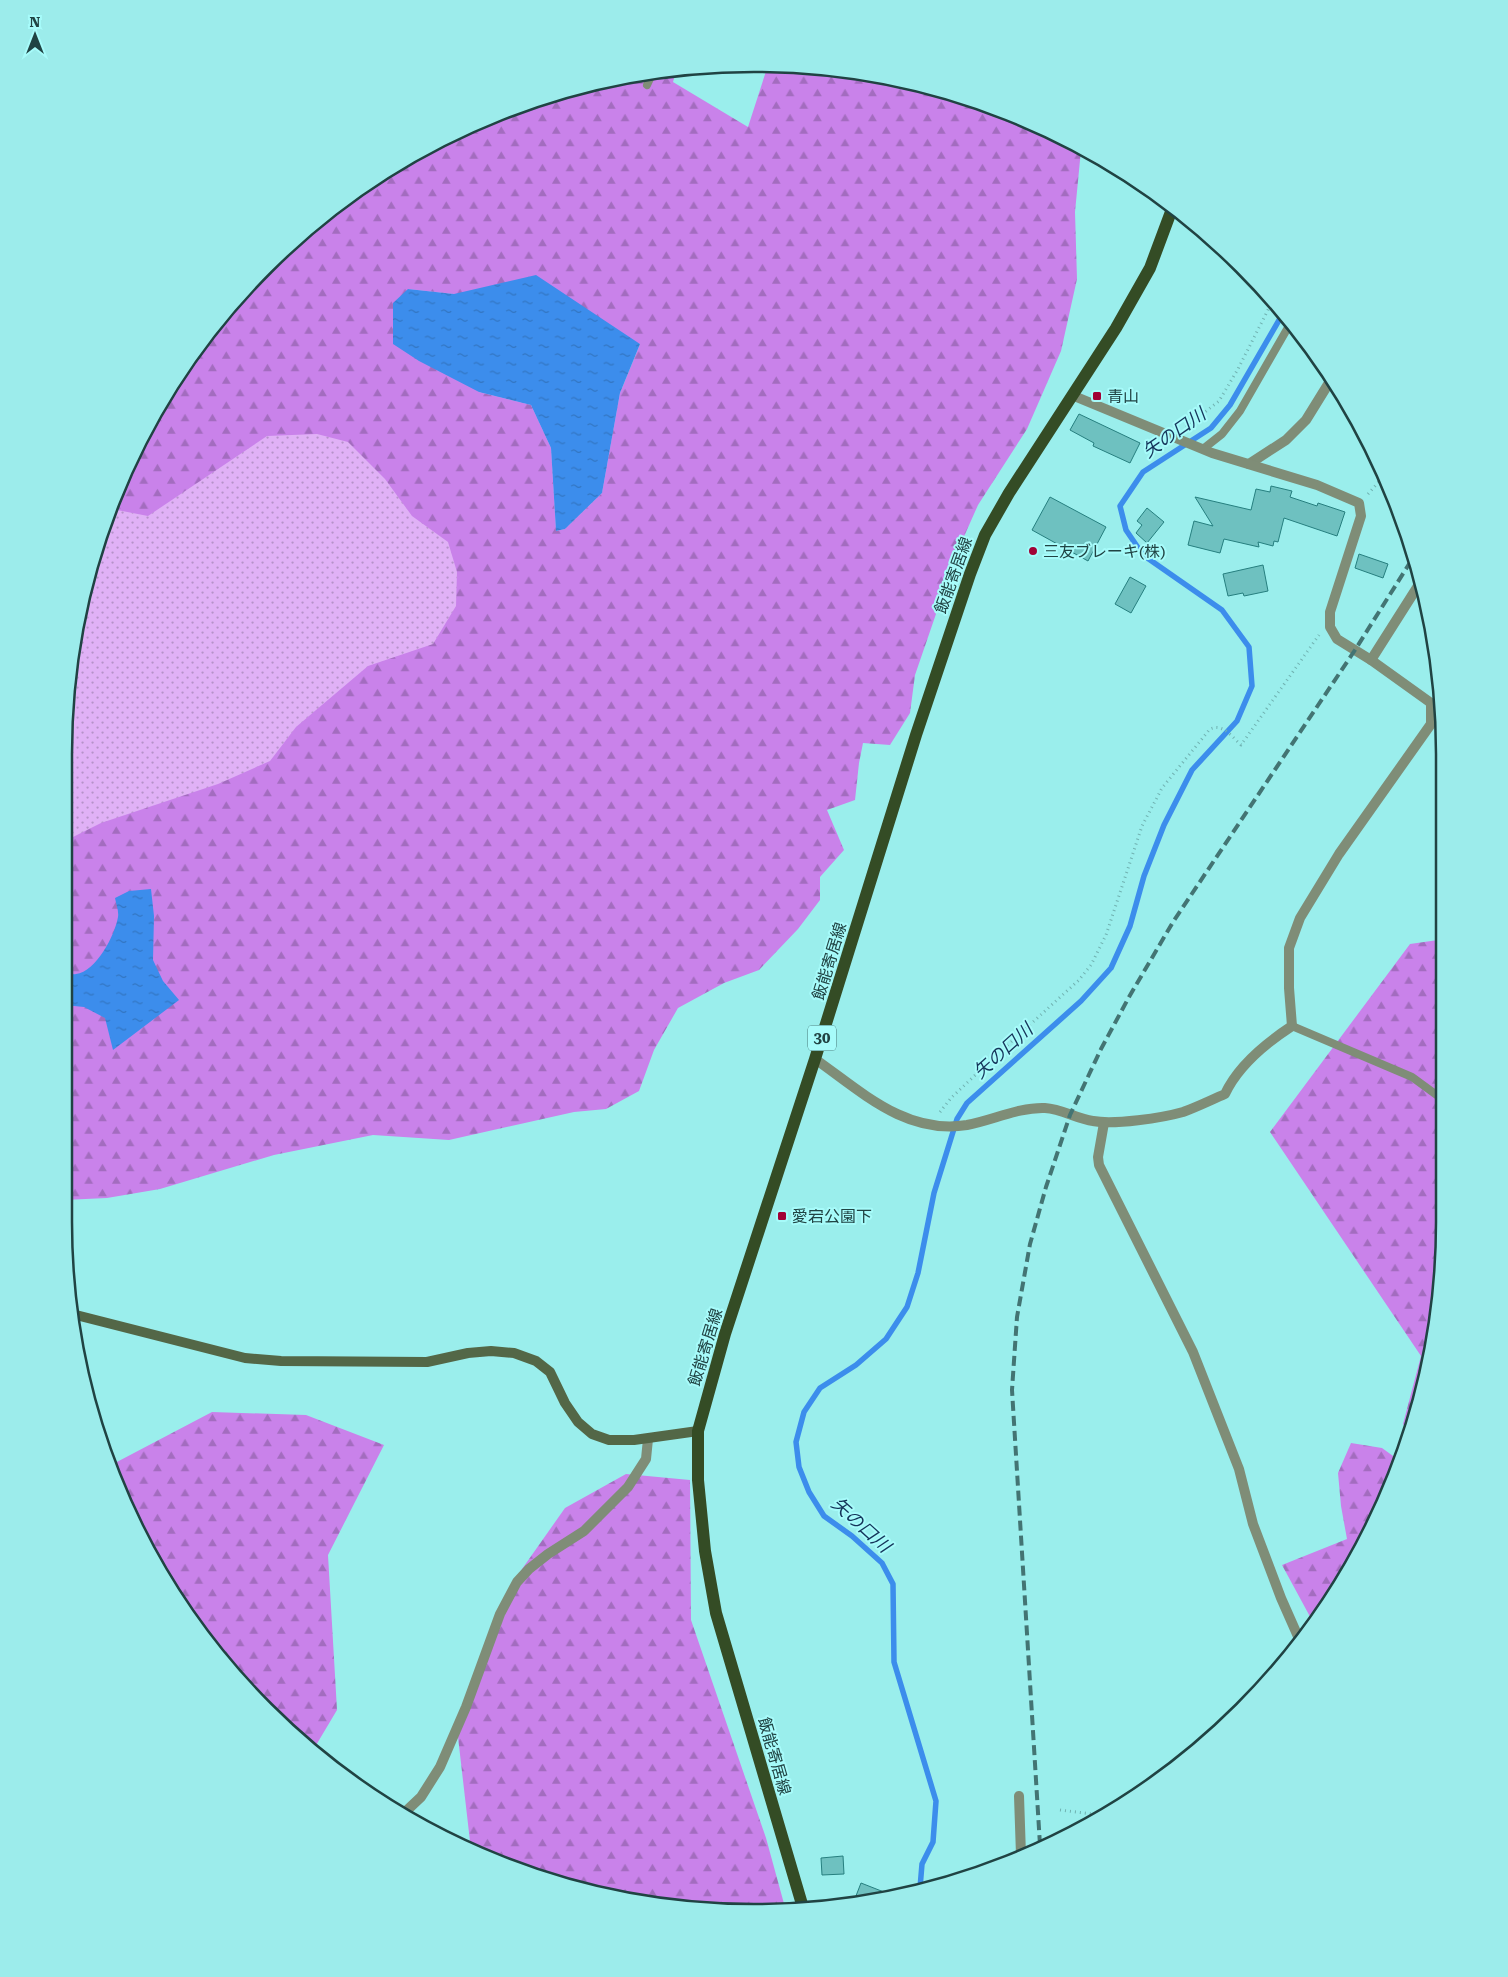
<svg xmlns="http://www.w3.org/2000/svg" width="1508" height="1977" font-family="'Roboto Serif','Noto Sans JP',serif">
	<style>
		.green { fill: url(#green-dots) }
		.forest { fill: url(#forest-firs); fill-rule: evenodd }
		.water { fill: url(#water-ripples) }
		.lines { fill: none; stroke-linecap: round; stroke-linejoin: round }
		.stream { stroke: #3c8dec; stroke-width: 5.5 }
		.building { fill: #6ec1c0; stroke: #267f7f }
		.path { stroke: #70b2b1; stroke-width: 3; stroke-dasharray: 1 4; stroke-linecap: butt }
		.lane { stroke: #7f8d77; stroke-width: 8 }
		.street { stroke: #7f8d77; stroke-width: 10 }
		.secondary { stroke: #536747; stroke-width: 10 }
		.primary { stroke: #344c25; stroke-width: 12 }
		.rail { stroke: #437473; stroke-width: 4; stroke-dasharray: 10 5; stroke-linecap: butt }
		.poi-dot { fill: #a10135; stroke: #a7fbfa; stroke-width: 2 }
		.labels { text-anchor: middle; stroke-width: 4; stroke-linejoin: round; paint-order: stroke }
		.shield { fill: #a7fbfa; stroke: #487a7a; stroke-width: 1 }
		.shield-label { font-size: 15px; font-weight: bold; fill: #204343 }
		.poi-label { font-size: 16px; fill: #204343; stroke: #a7fbfa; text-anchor: start }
		.street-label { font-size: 16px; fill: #204343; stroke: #a7fbfa }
		.water-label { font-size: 18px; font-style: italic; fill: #143459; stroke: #a7fbfa }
		.rim { fill: none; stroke: #204343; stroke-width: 2.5 }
	</style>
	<defs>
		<pattern id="green-dots" width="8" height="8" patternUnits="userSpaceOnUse" patternTransform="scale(1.25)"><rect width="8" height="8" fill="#e0b1f6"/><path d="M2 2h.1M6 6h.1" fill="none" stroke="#b592c9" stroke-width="1.8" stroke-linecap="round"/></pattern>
		<pattern id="forest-firs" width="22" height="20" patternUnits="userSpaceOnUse" patternTransform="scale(1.25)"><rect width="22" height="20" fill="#c982ea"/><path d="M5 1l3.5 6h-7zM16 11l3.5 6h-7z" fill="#a36cbf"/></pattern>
		<pattern id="water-ripples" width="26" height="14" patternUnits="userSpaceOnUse" patternTransform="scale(1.25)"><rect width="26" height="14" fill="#3c8dec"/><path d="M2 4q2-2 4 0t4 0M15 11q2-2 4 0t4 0" fill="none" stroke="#3275c1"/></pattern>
	</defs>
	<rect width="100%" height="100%" fill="#9aeeec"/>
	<polygon class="green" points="490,116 720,599 65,901 65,709 87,575 135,449 180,370 266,266 370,180"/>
	<g class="forest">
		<path d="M 768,65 L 888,77 L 1018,116 L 1081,150 L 1075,212 L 1077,279 L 1061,351 L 1027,429 L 978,505 L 958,550 L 915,675 L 910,713 L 890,745 L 863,743 L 859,763 L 855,800 L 827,810 L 844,850 L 820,877 L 820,900 L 798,929 L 759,970 L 724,983 L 678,1008 L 654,1050 L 639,1091 L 606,1109 L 574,1112 L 449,1140 L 373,1135 L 274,1155 L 160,1189 L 107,1198 L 64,1200 L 65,841 L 101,823 L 218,784 L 270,761 L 296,727 L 368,666 L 433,644 L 456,606 L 457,572 L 448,542 L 412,516 L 385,479 L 348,442 L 317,434 L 267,436 L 148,516 L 112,509 L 135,449 L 180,370 L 266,266 L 370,180 L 490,116 L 619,77 L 676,71 L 673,82 L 748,127 ZM 408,289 L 454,294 L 640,344 L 620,393 L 602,493 L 565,529 L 556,531 L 551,448 L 531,405 L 479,392 Z"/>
		<polygon points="1438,940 1438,1313 1410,1435 1403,1424 1421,1356 1270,1132 1410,944"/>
		<polygon points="212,1412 306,1415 384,1445 328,1555 337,1710 312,1752 266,1711 156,1568 113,1464"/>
		<polygon points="1351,1443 1382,1448 1400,1461 1328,1606 1314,1624 1282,1565 1347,1539 1341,1506 1338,1473"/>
		<polygon points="626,1474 690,1480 691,1620 766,1838 786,1911 620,1900 471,1850 458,1737 522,1569 565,1508"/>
	</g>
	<g class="water">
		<polygon points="536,275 640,344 620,393 602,493 565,529 556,531 551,448 531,405 479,392 419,361 393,344 393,303 408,289 454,294"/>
		<path d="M 151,889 L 154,916 L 153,960 L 163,981 L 179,1000 L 113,1050 L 105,1018 L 84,1007 L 64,1005 L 64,972 C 68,973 73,975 76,974 C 96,972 115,935 118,917 C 119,911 116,904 115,898 L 129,891 Z"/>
	</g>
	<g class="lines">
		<polyline class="stream" points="920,1888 922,1864 933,1842 936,1801 894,1662 893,1584 882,1563 852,1536 824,1516 809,1492 799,1467 796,1442 804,1412 820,1388 856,1365 886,1339 907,1307 918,1273 934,1193 957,1119 967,1103 1081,1001 1111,968 1130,926 1144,876 1164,825 1192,770 1237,721 1252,686 1249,647 1222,610 1143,555 1126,530 1120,506 1143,472 1211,428 1230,405 1282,315"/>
	</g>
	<g class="building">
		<polygon points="1079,414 1140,443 1130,463 1093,446 1094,443 1070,430"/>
		<polygon points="1271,486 1292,491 1290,497 1317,506 1318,503 1345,512 1337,536 1284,518 1278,542 1274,541 1273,546 1258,542 1259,547 1224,539 1220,553 1188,545 1194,521 1213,526 1195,497 1251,510 1256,489 1270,492"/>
		<polygon points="1050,497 1106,527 1088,561 1032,530"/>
		<polygon points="1147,508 1164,522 1147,543 1136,533 1142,525 1137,521"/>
		<polygon points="1359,554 1388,564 1383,578 1355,568"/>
		<polygon points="1263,565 1268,591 1244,596 1243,593 1228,596 1223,574"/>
		<polygon points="1130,577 1146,586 1131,613 1115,604"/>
		<polygon points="843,1856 844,1874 822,1875 821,1858"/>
		<polygon points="861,1883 889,1894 854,1901"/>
	</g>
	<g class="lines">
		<g class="path">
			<polyline points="1186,427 1219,401 1238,369 1272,302"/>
			<polyline points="1368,494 1384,476"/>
			<path d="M 940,1112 L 951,1098 L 988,1063 L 1079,980 L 1091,965 L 1106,935 L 1142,826 L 1162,788 L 1210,729 C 1223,723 1232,737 1241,745 L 1319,635"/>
			<polyline points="1060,1810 1100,1815"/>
		</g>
		<g class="lane">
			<polyline points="647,85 652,74"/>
			<polyline points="1203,449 1222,434 1240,411 1290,324"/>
			<polyline points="1292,1026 1412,1077 1438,1096"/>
		</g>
		<g class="street">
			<polyline points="1249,464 1286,440 1306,420 1332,378"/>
			<polyline points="1371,660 1418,586"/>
			<path d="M 815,1059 C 862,1092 906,1135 967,1125 C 993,1120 1019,1107 1045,1108 C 1062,1109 1077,1119 1093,1121 C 1114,1125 1162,1118 1183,1112 C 1197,1107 1211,1100 1225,1094 C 1238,1066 1266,1043 1292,1026 L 1289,988 L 1289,948 L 1300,918 L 1339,854 L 1431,724 L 1431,703 L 1371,660 L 1337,639 L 1330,627 L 1330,612 L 1361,516 L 1359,503 L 1317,485 L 1212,453 L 1074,396"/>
			<polyline points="1104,1123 1098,1157 1099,1165 1193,1352 1239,1469 1253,1524 1281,1598 1300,1641"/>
			<polyline points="1019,1796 1021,1855"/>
			<polyline points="403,1814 421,1797 440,1767 466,1707 500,1614 517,1582 529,1569 548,1554 584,1531 628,1487 646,1459 648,1439"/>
		</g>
		<polyline class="secondary" points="76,1315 245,1358 281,1361 427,1362 468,1353 491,1351 514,1353 536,1361 550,1372 565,1403 578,1422 592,1434 609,1440 634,1440 698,1431"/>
		<polyline class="primary" points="804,1911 716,1613 705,1551 698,1480 698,1431 725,1334 815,1059 916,735 970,574 985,535 1009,493 1116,328 1150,268 1172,209"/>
		<polyline class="rail" points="1040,1845 1012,1390 1017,1317 1030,1244 1046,1187 1070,1115 1101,1049 1129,997 1173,922 1355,650 1411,561"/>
	</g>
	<g class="poi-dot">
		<rect x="1092" y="391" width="10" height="10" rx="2.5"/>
		<circle cx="1033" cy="551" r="5"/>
		<rect x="777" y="1211" width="10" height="10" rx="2.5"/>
	</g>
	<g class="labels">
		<rect class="shield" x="808" y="1025.5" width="28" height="25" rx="4"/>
		<g class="shield-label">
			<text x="822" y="1043">30</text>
		</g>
		<g class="poi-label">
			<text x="1107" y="402">青山</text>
			<text x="1043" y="557">三友ブレーキ(株)</text>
			<text x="792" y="1222">愛宕公園下</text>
		</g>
		<g class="street-label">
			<text transform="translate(953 575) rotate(-70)" y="6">飯能寄居線</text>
			<text transform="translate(829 961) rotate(-73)" y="6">飯能寄居線</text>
			<text transform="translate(705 1347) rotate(-73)" y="6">飯能寄居線</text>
			<text transform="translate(775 1756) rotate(74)" y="6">飯能寄居線</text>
		</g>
		<g class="water-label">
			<text transform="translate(1174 433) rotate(-35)" y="6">矢の口川</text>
			<text transform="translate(1003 1051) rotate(-42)" y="6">矢の口川</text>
			<text transform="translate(861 1525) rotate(42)" y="6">矢の口川</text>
		</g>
	</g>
	<path d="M0 0H1508V1977H0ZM754 72H754A682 682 0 0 1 1436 754V1222A682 682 0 0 1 754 1904H754A682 682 0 0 1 72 1222V754A682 682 0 0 1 754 72Z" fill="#9ceceb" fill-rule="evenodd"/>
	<path class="rim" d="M754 72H754A682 682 0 0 1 1436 754V1222A682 682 0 0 1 754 1904H754A682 682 0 0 1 72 1222V754A682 682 0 0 1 754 72Z"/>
	<g transform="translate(35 35)" stroke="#a7fbfa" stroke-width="4" paint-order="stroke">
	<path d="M0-4L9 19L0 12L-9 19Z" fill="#204343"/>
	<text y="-8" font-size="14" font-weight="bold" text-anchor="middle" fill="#204343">N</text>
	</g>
</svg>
